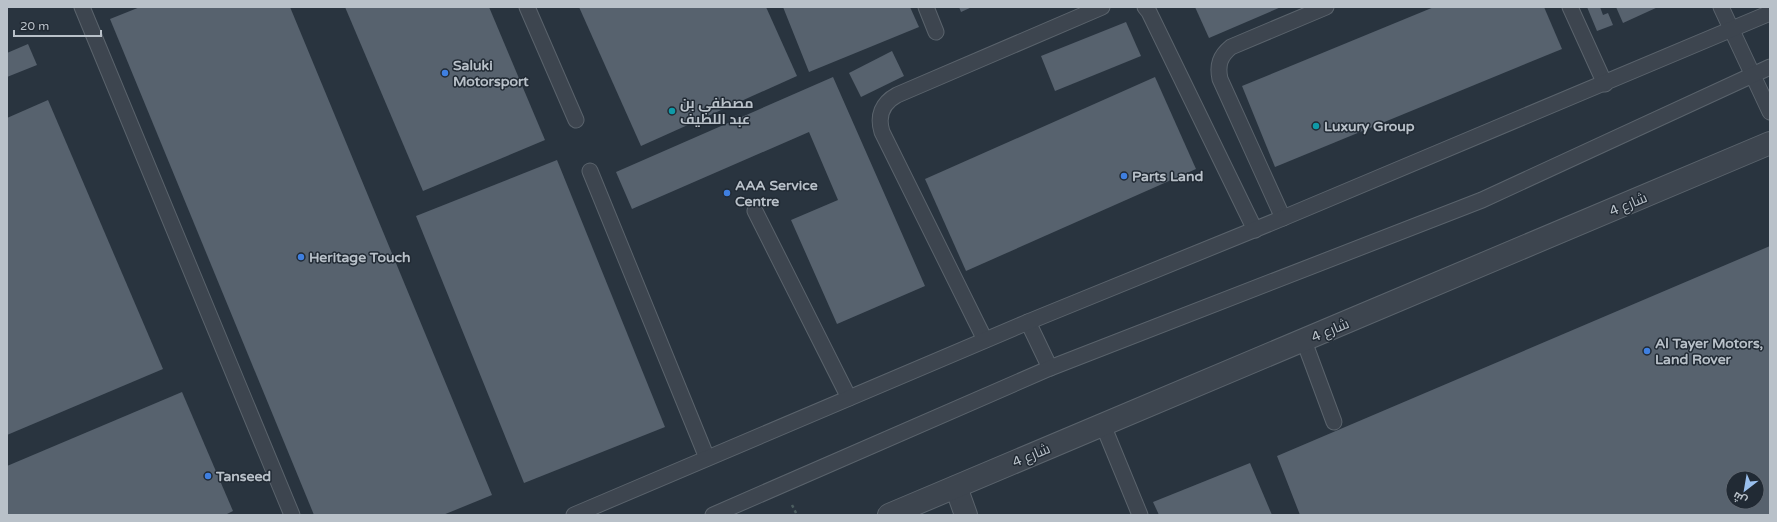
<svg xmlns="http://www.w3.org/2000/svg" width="1777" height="522" font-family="'Varela Round',Cairo,sans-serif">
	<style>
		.building { fill: #57626e; fill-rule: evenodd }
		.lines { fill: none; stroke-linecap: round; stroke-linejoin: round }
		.service-casing { stroke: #5a636c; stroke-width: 17 }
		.minor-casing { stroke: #5a636c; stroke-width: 24 }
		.path { stroke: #4b5d5f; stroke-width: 2.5; stroke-dasharray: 3 3; stroke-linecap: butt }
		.service { stroke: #3d454f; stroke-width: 15 }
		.minor { stroke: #3d454f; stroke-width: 22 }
		.shop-dot { fill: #3f7fe0; stroke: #212a34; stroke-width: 1.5 }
		.culture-dot { fill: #0f9aa8; stroke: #212a34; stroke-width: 1.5 }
		.labels { text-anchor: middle; stroke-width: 3; stroke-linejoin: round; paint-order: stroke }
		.poi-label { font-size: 14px; font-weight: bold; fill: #b9c1c9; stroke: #212a34; text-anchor: start }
		.street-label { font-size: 14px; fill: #b9c1c9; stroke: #212a34 }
	</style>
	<rect width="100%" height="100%" fill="#29343f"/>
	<g class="building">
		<polygon points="140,7 290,7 492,495 443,515 314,515 110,19"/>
		<polygon points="345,7 489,7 545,140 423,191"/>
		<polygon points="579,7 766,7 797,76 641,146"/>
		<polygon points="783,7 910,7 919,27 809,72"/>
		<polygon points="959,7 972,7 961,12"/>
		<polygon points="1195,7 1281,7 1209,38"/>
		<polygon points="1434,7 1544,7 1562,49 1275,167 1242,86"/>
		<polygon points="1587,7 1600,7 1603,15 1608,13 1613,25 1597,31"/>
		<polygon points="1616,7 1658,7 1623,23"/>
		<polygon points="1126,22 1141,56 1055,91 1041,56"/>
		<polygon points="28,44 37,65 7,77 7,53"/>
		<polygon points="892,51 904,76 861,97 849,73"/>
		<polygon points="833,77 925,286 837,324 791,220 838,200 809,132 632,209 616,172"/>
		<polygon points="1155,77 1196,169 966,271 925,179"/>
		<polygon points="48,100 163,369 7,435 7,118"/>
		<polygon points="557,160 665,427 524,483 416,216"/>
		<path d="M 1770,246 L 1770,515 L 1300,515 L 1277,456 ZM 1733,478 L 1757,478 L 1757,502 L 1733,502 Z"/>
		<polygon points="182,392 233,511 225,515 7,515 7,466"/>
		<polygon points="1250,463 1272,515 1159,515 1153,502"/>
	</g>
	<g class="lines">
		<defs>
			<g id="service">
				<polyline points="82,7 292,515"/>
				<polyline points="527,7 576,120"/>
				<polyline points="926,7 936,32"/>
				<polyline points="1145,7 1149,12 1255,230"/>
				<polyline points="1570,7 1605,84"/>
				<polyline points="1721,7 1770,112"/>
				<polyline points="590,171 707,458"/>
				<polyline points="755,211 849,398"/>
				<path d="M 1283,218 L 1220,79 C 1217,65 1220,56 1231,47 L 1326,7"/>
				<polyline points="1028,322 1050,368"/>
				<path d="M 985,340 L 882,132 C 877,116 882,103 897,95 L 1102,7"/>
				<polyline points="1304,341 1334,422"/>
				<polyline points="1103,425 1140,515"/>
				<polyline points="574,515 1028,322 1283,218 1770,13"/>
				<polyline points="713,515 1050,368 1482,200 1770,67"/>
			</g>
			<g id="minor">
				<polyline points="956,487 966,515"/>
				<polyline points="889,515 1770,143"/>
			</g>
		</defs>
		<use href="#service" class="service-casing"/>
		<use href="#minor" class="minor-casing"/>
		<polyline class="path" points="792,505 797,515"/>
		<use href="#service" class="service"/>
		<use href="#minor" class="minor"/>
	</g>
	<g class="shop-dot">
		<circle cx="445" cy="73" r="4"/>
		<circle cx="1124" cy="176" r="4"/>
		<circle cx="727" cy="193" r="4"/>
		<circle cx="301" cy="257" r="4"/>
		<circle cx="1647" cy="351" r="4"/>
		<circle cx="208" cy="476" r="4"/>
	</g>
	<g class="culture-dot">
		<circle cx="672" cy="111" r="4"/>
		<circle cx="1316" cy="126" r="4"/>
	</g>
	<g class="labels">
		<g class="poi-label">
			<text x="453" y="70">Saluki<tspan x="453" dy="16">Motorsport</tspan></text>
			<text x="680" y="108">مصطفي بن<tspan x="680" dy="16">عبد اللطيف</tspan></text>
			<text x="1324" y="131">Luxury Group</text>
			<text x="1132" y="181">Parts Land</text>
			<text x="735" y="190">AAA Service<tspan x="735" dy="16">Centre</tspan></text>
			<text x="309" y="262">Heritage Touch</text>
			<text x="1655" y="348">Al Tayer Motors,<tspan x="1655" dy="16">Land Rover</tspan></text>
			<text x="216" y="481">Tanseed</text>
		</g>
		<g class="street-label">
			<text transform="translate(1628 204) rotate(-23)" y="5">شارع 4</text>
			<text transform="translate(1330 330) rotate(-23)" y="5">شارع 4</text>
			<text transform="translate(1031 455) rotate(-23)" y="5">شارع 4</text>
		</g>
	</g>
	<rect width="1777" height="522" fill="none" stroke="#b9c1c9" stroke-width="16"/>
	<g transform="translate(1745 490) rotate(211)"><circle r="19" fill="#212a34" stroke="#5e6670"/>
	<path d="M0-3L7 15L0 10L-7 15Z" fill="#9ac0ee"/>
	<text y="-6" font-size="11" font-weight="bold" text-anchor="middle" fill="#b9c1c9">ش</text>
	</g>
	<path d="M14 30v6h87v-6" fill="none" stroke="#b9c1c9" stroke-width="2"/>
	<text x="20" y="30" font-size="12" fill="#b9c1c9" stroke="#212a34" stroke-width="3" paint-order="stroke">20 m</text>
</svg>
